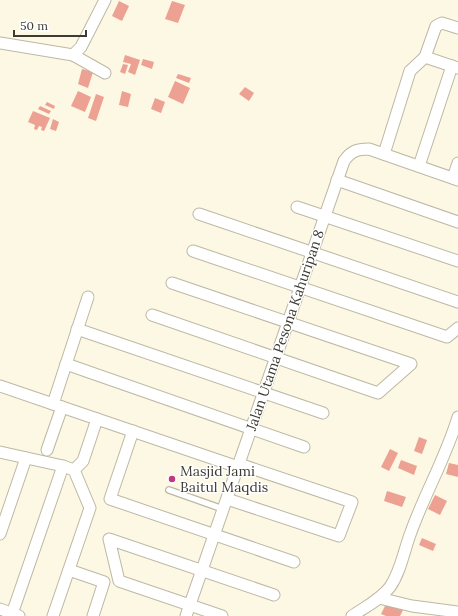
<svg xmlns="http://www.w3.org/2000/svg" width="458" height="616" font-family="Lora,serif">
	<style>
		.building { fill: #eca192 }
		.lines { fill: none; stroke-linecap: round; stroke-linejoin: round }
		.lane-casing { stroke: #bdb8a5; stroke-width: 8 }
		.street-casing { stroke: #bdb8a5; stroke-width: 13 }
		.lane { stroke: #fff; stroke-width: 5.5 }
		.street { stroke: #fff; stroke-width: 11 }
		.poi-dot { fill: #bd3a81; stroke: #fff; stroke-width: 1.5 }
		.labels { text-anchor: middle; stroke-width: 3; stroke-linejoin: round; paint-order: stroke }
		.street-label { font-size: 14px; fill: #3c3a32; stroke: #fff }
		.poi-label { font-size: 14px; fill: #3c3a32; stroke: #fff; text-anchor: start }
	</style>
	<rect width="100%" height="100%" fill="#fdf8e3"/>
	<g class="building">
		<polygon points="119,1 129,6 122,21 112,16"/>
		<polygon points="172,1 185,5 178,23 165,19"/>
		<polygon points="125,55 140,60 135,75 128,72 131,64 123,62"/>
		<polygon points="143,59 154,62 152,69 141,65"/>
		<polygon points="123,64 128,65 125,74 120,72"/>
		<polygon points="82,69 93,72 88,88 78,84"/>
		<polygon points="178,74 191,78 189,83 176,78"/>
		<polygon points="175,81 190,88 183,104 168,97"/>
		<polygon points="245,87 254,93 249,101 239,94"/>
		<polygon points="78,91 91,97 85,112 71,106"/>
		<polygon points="122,91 131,94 128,107 119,105"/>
		<polygon points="96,94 104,97 96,121 88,118"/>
		<polygon points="155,98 165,102 161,113 151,109"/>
		<polygon points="47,102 55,106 54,109 45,105"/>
		<polygon points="40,106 51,111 49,114 38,109"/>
		<polygon points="33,111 50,118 44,131 41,130 42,127 39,126 37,130 34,129 35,125 28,122"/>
		<polygon points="53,119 59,122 56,131 50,129"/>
		<polygon points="419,437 427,440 422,454 414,451"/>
		<polygon points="390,449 398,453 389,471 381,467"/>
		<polygon points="401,460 417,466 414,475 398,468"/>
		<polygon points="449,463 458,465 458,477 446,474"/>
		<polygon points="387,491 406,497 402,507 384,501"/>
		<polygon points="435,495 447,501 440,515 428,509"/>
		<polygon points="422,538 436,544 433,551 419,545"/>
		<polygon points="387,602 403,610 400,616 386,616 381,614"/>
	</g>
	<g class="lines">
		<defs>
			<polyline id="lane" points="169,490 223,509"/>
			<g id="street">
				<polyline points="0,43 73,55 81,47 105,0"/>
				<polyline points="73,55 105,73"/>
				<polyline points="425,57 458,68"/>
				<polyline points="384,154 410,71 425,57 436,26 442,23 458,28"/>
				<polyline points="419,166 452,66"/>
				<polyline points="453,178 458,163"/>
				<polyline points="337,180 458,222"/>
				<polyline points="297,207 458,261"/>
				<polyline points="199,214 458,302"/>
				<polyline points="193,251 447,337 458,328"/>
				<polyline points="88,297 53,404 238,467"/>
				<polyline points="152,315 378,393 411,364 172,283"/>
				<polyline points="77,329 323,413"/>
				<polyline points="66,364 304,447"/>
				<polyline points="0,386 53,404"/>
				<polyline points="133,431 110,499 294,562"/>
				<polyline points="47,450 62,407"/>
				<polyline points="0,452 63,466 74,470 90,508 53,616"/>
				<polyline points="74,470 83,461 97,419"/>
				<polyline points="227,499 339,536 352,502 239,464"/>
				<polyline points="0,534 26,458"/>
				<polyline points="69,570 104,582 93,616"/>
				<polyline points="379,598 412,606 458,612"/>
				<polyline points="0,609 19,616"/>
				<polyline points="12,614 63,466"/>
				<path d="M 186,616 L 344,161 C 351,151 357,149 369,149 L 458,180"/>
				<polyline points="222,616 119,581 109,539 274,595"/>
				<path d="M 352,616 C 365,607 380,600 390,587 C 401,571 404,550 411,532 C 425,493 446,457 458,417"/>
			</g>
		</defs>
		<use href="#lane" class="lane-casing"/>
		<use href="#street" class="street-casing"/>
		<use href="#lane" class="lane"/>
		<use href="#street" class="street"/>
	</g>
	<circle class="poi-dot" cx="172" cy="479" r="4"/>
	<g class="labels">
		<g class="street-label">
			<text transform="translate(285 330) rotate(-71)" y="5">Jalan Utama Pesona Kahuripan 8</text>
		</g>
		<g class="poi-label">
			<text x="180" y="476">Masjid Jami<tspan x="180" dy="16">Baitul Maqdis</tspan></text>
		</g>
	</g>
	<path d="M14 30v6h72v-6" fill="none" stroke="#3c3a32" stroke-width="2"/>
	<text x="20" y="30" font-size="12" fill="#3c3a32" stroke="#ffffff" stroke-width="3" paint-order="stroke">50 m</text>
</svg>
